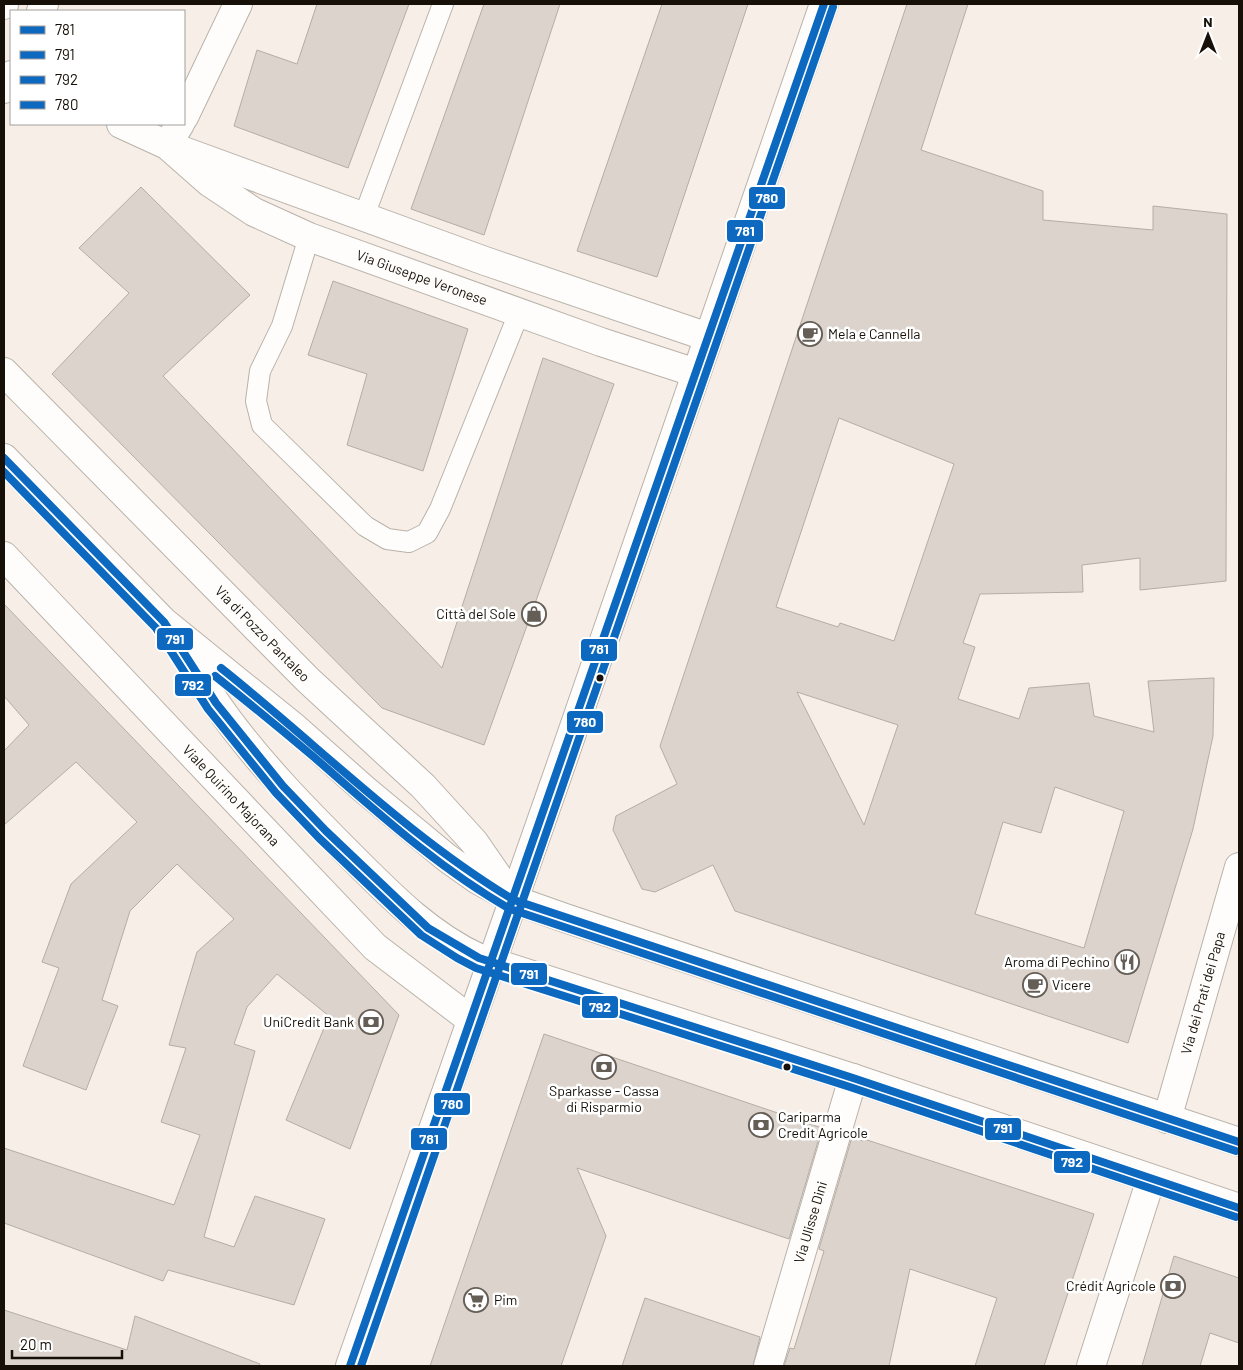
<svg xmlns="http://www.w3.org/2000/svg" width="1243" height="1370" font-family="Barlow,sans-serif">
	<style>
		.building { fill: #dcd4cc; stroke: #b4ada5; fill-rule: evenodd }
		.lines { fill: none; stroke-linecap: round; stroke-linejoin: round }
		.lane-casing { stroke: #b9b2aa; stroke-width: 22 }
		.street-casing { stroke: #b9b2aa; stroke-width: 30 }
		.secondary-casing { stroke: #b9b2aa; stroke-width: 30 }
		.primary-casing { stroke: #b9b2aa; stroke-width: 30 }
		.lane { stroke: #fefdfb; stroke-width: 20 }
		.street { stroke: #fefdfb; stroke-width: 28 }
		.secondary { stroke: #fefdfb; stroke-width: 28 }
		.primary { stroke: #fefdfb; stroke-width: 28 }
		.bus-1-casing { stroke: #fff; stroke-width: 11 }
		.bus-2-casing { stroke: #fff; stroke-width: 11 }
		.bus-3-casing { stroke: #fff; stroke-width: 11 }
		.bus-4-casing { stroke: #fff; stroke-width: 11 }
		.bus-1 { stroke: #0c69bf; stroke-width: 8 }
		.bus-2 { stroke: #0c69bf; stroke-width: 8 }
		.bus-3 { stroke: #0c69bf; stroke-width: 8 }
		.bus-4 { stroke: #0c69bf; stroke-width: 8 }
		.bus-dot { fill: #171008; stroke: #fff; stroke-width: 2 }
		.labels { text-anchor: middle; stroke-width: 5; stroke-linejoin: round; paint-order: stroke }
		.street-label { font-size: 14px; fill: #171008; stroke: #fff }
		.poi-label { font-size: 14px; fill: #171008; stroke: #fff; text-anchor: start }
		.line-badge { stroke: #fff; stroke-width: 2 }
		.badge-label { font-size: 14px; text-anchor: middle; font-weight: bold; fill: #fff }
	</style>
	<rect width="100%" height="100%" fill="#f7efe7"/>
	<g class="building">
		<polygon points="317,4 409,4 348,168 234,126 257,50 297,64"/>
		<polygon points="484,4 560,4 484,235 411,209"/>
		<polygon points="662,4 748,4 657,277 577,251"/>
		<path d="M 907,4 L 968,4 L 921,150 L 1043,191 L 1043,220 L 1153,230 L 1153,206 L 1227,214 L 1226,581 L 1140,590 L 1140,558 L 1082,565 L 1083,592 L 980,594 L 963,643 L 975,647 L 958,699 L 1019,719 L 1029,688 L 1089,683 L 1094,716 L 1154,732 L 1148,681 L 1214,678 L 1213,736 L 1193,829 L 1128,1043 L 735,911 L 713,865 L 655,892 L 642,889 L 613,830 L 616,816 L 677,784 L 660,746 ZM 839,418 L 954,464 L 894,641 L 840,623 L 838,627 L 776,607 ZM 797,692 L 898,725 L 864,825 ZM 1055,787 L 1124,811 L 1084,948 L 975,914 L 1003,822 L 1041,833 Z"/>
		<polygon points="141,187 250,295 163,376 442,668 543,358 614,384 484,745 382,708 52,374 129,293 79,248"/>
		<polygon points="333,281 468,329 423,471 347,445 367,374 308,355"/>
		<polygon points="4,604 399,1015 350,1149 286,1120 329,1016 277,974 247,1007 234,1044 255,1051 204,1237 234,1247 255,1196 325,1219 294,1305 168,1270 163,1281 4,1223 4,1148 174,1205 200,1135 161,1122 186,1048 169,1045 197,952 234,919 177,864 130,911 102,1000 118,1006 86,1090 23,1066 59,968 42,962 71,884 137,822 76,762 4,825 4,751 29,725 4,696"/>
		<polygon points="544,1034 822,1128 789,1239 577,1168 606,1236 561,1366 430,1366"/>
		<polygon points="852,1137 863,1141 864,1139 1094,1214 1044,1366 975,1366 997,1298 910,1269 889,1366 784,1366 790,1348 794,1349 824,1251 819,1249"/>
		<polygon points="1174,1256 1239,1278 1239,1343 1210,1333 1200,1366 1142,1366"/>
		<polygon points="645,1298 760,1337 753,1366 622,1366"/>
		<polygon points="4,1310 127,1350 135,1316 260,1364 259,1366 4,1366"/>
	</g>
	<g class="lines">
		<defs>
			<g id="lane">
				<polyline points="364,216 443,4"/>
				<polyline points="309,237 282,326 260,371 256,401 262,425 365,526 387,539 409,542 427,533 440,509 519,313"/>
			</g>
			<g id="street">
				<polyline points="184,117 238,4"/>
				<polyline points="180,124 167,145 485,261 708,337"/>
				<path id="s1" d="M 1167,1119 L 1239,867"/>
				<path id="s2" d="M 768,1366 L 853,1078"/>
				<polyline points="1091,1366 1151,1179"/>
			</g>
			<g id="secondary">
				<polyline points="4,5 4,4"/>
				<polyline points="41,11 44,4"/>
				<polyline points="4,89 11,75"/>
				<path id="s3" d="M 121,124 L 167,145 L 209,182 L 254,212 L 309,237 L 601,342 L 696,373"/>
				<path id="s4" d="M 4,372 L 308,680 L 423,786 L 474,842 L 514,900"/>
				<path id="s5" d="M 4,556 L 375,947 L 471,1020"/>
				<polyline points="350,1366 562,762 824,4"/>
			</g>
			<g id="primary">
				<polyline points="4,458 164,622 295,728 365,790 447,858 478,880 514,900 565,918 1239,1142"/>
				<path d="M 177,642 C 190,662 202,683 216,703 C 256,761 307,812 357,862 C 394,899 431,936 479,958 L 853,1078 L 1239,1208"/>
			</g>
		</defs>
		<use href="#lane" class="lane-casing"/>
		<use href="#street" class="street-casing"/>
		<use href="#secondary" class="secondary-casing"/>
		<use href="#primary" class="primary-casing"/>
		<use href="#lane" class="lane"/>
		<use href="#street" class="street"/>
		<use href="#secondary" class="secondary"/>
		<use href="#primary" class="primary"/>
		<defs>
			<polyline id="bus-1" points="350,1366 824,4"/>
			<g id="bus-2">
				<polyline points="4,458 164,622 216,703 283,786 326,831 428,928 479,958 853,1078 1239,1208"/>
				<path d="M 221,668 C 318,745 407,836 514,900 L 1239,1142"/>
			</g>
			<g id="bus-3">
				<polyline points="4,472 156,628 208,709 276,793 319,838 421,935 457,958 476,968 850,1087 1236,1217"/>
				<path d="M 215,676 C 249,703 282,730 315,758 C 377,812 438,868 510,909 L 1236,1151"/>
			</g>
			<polyline id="bus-4" points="361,1366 833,7"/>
		</defs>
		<use href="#bus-1" class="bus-1-casing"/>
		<use href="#bus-2" class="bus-2-casing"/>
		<use href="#bus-3" class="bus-3-casing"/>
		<use href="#bus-4" class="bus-4-casing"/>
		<use href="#bus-1" class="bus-1"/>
		<use href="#bus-2" class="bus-2"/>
		<use href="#bus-3" class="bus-3"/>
		<use href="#bus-4" class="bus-4"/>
	</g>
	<defs>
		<symbol id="cafe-ring" viewBox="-11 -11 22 22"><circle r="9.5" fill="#fff" stroke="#655e56" stroke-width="1.5"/><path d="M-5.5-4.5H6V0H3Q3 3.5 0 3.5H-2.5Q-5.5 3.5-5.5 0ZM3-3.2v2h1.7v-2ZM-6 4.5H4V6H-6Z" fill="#655e56"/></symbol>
		<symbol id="shop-ring" viewBox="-11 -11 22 22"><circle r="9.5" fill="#fff" stroke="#655e56" stroke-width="1.5"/><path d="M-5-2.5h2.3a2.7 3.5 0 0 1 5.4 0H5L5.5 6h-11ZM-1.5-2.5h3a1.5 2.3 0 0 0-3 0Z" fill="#655e56"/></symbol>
		<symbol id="restaurant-ring" viewBox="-11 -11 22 22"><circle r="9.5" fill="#fff" stroke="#655e56" stroke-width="1.5"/><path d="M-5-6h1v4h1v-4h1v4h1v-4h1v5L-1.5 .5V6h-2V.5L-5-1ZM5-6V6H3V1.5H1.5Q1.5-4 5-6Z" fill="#655e56"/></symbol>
		<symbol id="bank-ring" viewBox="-11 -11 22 22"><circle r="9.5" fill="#fff" stroke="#655e56" stroke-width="1.5"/><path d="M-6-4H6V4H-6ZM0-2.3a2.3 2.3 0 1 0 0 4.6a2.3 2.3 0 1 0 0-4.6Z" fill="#655e56"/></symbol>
		<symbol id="supermarket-ring" viewBox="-11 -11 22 22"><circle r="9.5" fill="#fff" stroke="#655e56" stroke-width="1.5"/><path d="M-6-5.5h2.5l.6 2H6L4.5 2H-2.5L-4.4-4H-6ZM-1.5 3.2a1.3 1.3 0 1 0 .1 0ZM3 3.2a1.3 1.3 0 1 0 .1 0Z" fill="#655e56"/></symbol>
	</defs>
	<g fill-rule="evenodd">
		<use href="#cafe-ring" x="796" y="320" width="28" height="28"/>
		<use href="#shop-ring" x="520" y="600" width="28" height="28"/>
		<use href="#restaurant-ring" x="1113" y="948" width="28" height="28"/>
		<use href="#cafe-ring" x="1021" y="971" width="28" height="28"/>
		<use href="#bank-ring" x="357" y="1008" width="28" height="28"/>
		<use href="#bank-ring" x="590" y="1053" width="28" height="28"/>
		<use href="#bank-ring" x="747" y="1111" width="28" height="28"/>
		<use href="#bank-ring" x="1159" y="1272" width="28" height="28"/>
		<use href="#supermarket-ring" x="462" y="1286" width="28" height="28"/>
	</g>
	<g class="bus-dot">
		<circle cx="600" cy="678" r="4.5"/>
		<circle cx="787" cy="1067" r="4.5"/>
	</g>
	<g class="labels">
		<g class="street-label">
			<text dy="5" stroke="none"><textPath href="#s3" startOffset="341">Via Giuseppe Veronese</textPath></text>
			<text dy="5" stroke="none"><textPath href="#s4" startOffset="368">Via di Pozzo Pantaleo</textPath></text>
			<text dy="5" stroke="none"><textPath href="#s5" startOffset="330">Viale Quirino Majorana</textPath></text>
			<text dy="5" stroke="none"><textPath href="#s1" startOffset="131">Via dei Prati dei Papa</textPath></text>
			<text dy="5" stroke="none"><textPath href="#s2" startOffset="150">Via Ulisse Dini</textPath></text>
		</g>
		<g class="poi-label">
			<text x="828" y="339">Mela e Cannella</text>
			<text x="516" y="619" text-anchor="end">Città del Sole</text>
			<text x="1110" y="967" text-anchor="end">Aroma di Pechino</text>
			<text x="1052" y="990">Vicere</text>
			<text x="354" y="1027" text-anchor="end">UniCredit Bank</text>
			<text x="604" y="1096" text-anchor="middle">Sparkasse - Cassa<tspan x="604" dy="16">di Risparmio</tspan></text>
			<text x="778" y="1122">Cariparma<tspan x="778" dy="16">Credit Agricole</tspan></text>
			<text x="1156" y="1291" text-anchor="end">Crédit Agricole</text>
			<text x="494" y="1305">Pim</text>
		</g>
	</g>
	<g class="line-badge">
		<rect x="748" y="186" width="38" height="24" rx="5" fill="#0c69bf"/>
		<rect x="726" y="219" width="38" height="24" rx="5" fill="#0c69bf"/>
		<rect x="156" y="627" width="38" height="24" rx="5" fill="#0c69bf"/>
		<rect x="580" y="638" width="38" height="24" rx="5" fill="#0c69bf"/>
		<rect x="174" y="673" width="38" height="24" rx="5" fill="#0c69bf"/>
		<rect x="566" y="710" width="38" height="24" rx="5" fill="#0c69bf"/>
		<rect x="510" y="962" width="38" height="24" rx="5" fill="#0c69bf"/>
		<rect x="581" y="995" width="38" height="24" rx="5" fill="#0c69bf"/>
		<rect x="433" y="1092" width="38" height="24" rx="5" fill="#0c69bf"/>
		<rect x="984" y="1117" width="38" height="24" rx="5" fill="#0c69bf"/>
		<rect x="410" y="1127" width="38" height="24" rx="5" fill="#0c69bf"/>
		<rect x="1053" y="1150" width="38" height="24" rx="5" fill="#0c69bf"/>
	</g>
	<g class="badge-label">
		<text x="767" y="203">780</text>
		<text x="745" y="236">781</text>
		<text x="175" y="644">791</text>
		<text x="599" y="654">781</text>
		<text x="193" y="690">792</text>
		<text x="585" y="727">780</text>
		<text x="529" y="979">791</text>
		<text x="600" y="1012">792</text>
		<text x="452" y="1109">780</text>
		<text x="1003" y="1133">791</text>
		<text x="429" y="1144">781</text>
		<text x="1072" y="1167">792</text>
	</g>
	<rect width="1243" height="1370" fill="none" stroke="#171008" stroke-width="10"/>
	<rect x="10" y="10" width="175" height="115" fill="#ffffff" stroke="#a29f9c"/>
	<rect x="20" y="26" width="25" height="8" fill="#0c69bf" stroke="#a29f9c"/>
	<text x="55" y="35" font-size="15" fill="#171008">781</text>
	<rect x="20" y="51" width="25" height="8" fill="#0c69bf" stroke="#a29f9c"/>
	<text x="55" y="60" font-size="15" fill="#171008">791</text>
	<rect x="20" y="76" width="25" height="8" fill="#0c69bf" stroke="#a29f9c"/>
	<text x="55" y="85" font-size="15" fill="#171008">792</text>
	<rect x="20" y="101" width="25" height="8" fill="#0c69bf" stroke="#a29f9c"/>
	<text x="55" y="110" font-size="15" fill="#171008">780</text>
	<g transform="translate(1208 35)" stroke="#ffffff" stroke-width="4" paint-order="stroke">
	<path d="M0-4L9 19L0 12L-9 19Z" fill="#171008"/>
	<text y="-8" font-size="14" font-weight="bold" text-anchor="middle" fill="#171008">N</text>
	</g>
	<path d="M12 1350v8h110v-8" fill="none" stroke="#171008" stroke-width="2.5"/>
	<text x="20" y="1350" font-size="15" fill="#171008" stroke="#ffffff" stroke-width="4" paint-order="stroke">20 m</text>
</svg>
